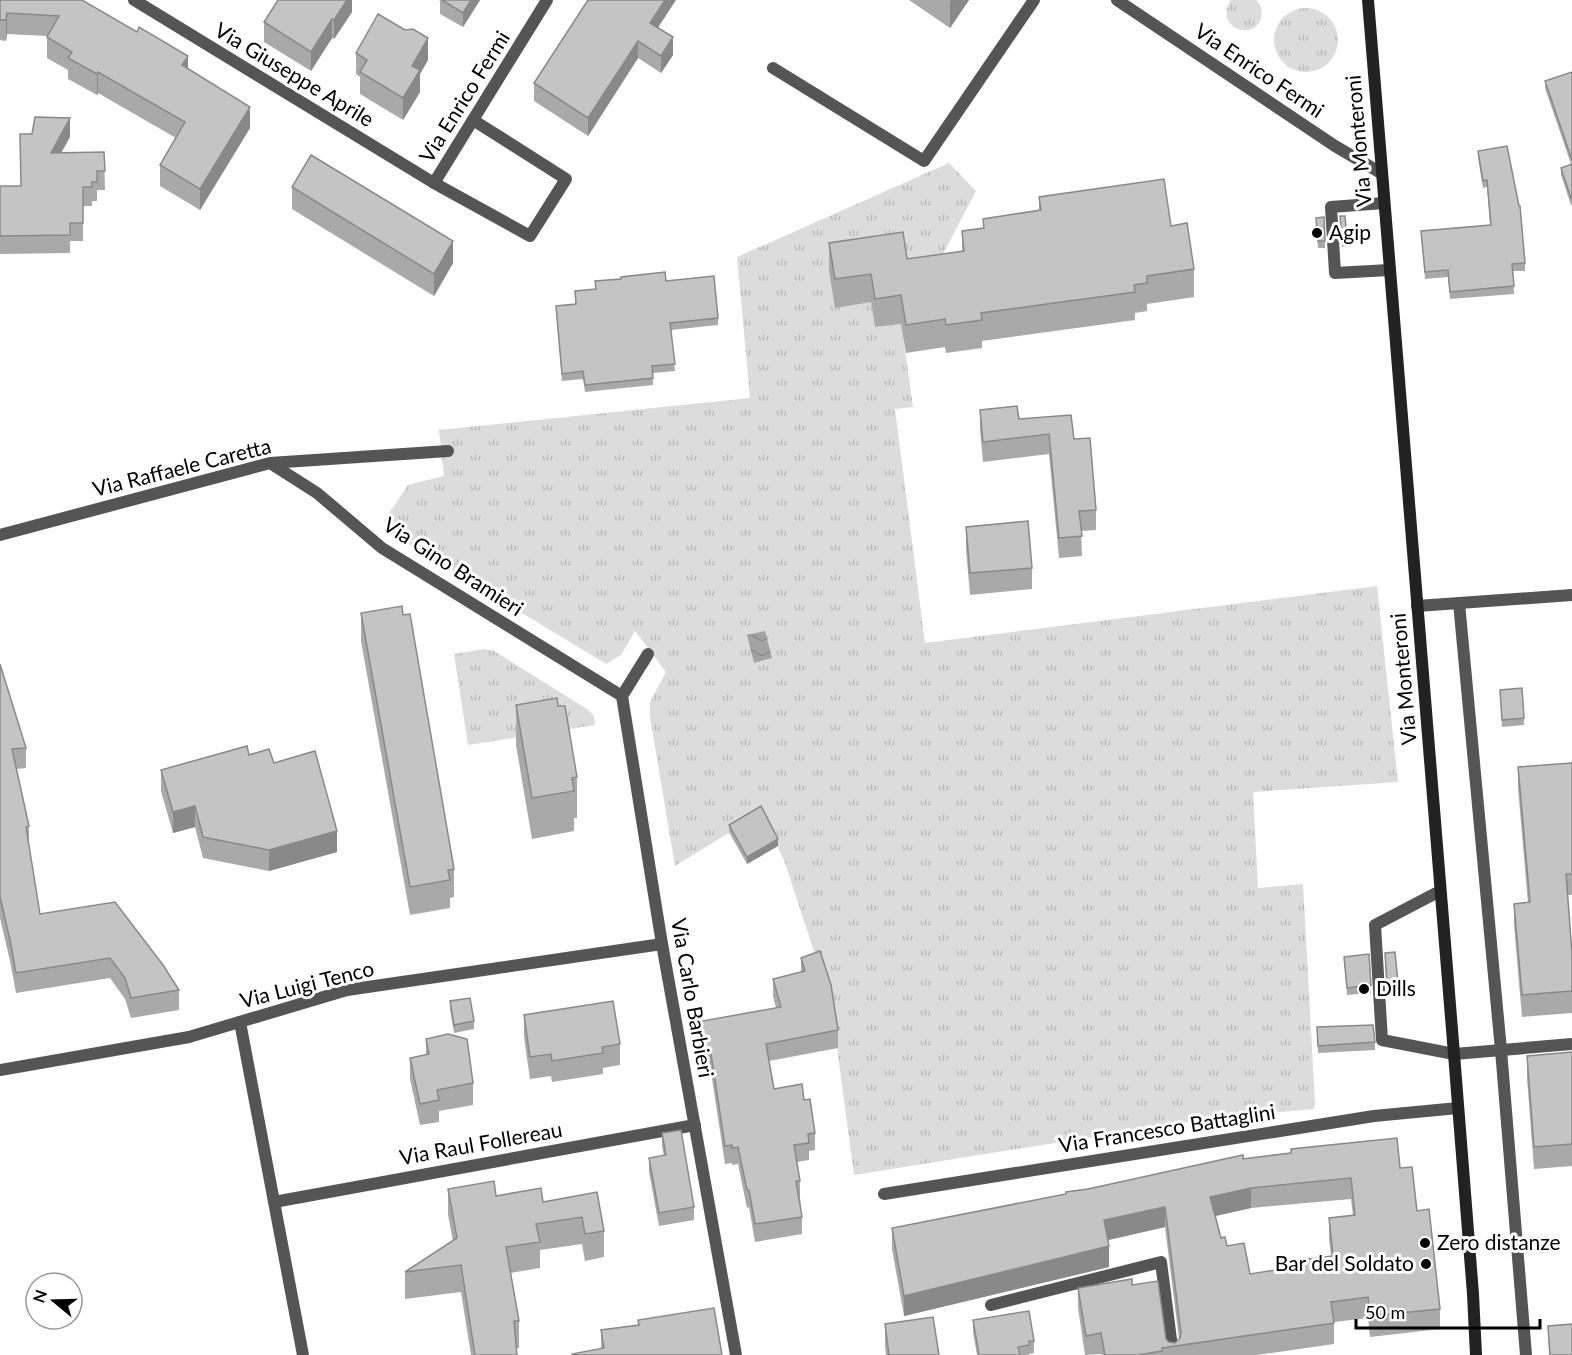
<svg xmlns="http://www.w3.org/2000/svg" width="1572" height="1355" font-family="Lato,sans-serif">
	<style>
		.grass { fill: url(#grass-tufts) }
		.water { fill: url(#water-waves) }
		.lines { fill: none; stroke-linecap: round; stroke-linejoin: round }
		.lane { stroke: #555; stroke-width: 12 }
		.street { stroke: #555; stroke-width: 12 }
		.secondary { stroke: #222; stroke-width: 12 }
		.wall { fill: #a9a9a9; fill-rule: evenodd }
		.shaded-wall { fill: #898989 }
		.building { fill: #c4c4c4; stroke: #898989; stroke-width: 1.5; fill-rule: evenodd }
		.poi-dot { fill: #000; stroke: #fff; stroke-width: 2 }
		.labels { text-anchor: middle; stroke-width: 6; stroke-linejoin: round; paint-order: stroke }
		.street-label { font-size: 21px; fill: #000; stroke: #fff }
		.poi-label { font-size: 21px; fill: #000; stroke: #fff; text-anchor: start }
	</style>
	<defs>
		<pattern id="grass-tufts" width="24" height="20" patternUnits="userSpaceOnUse" patternTransform="scale(1.5)"><rect width="24" height="20" fill="#dcdcdc"/><path d="M3 7l-1-3M5 7V3M7 7l1-3M15 17l-1-3M17 17v-4M19 17l1-3" fill="none" stroke="#bbb"/></pattern>
		<pattern id="water-waves" width="16" height="10" patternUnits="userSpaceOnUse" patternTransform="scale(1.5)"><rect width="16" height="10" fill="#a3a3a3"/><path d="M0 5q4-4 8 0t8 0" fill="none" stroke="#8b8b8b"/></pattern>
	</defs>
	<rect width="100%" height="100%" fill="#fff"/>
	<g class="grass">
		<path d="M 1231,0 L 1256,0 C 1261,5 1263,11 1261,18 C 1253,43 1213,26 1231,0 Z"/>
		<circle cx="1306" cy="40" r="32"/>
		<polygon points="949,163 976,191 942,256 871,302 875,327 919,321 903,335 913,407 895,409 925,643 1377,586 1398,782 1253,792 1258,888 1303,884 1315,1103 1314,1109 1205,1119 854,1175 831,1003 784,860 761,813 675,866 650,717 650,702 666,672 635,631 621,655 606,664 389,532 384,521 408,485 444,476 439,430 750,398 737,257"/>
		<polygon points="484,649 494,651 587,709 594,716 595,725 468,745 454,654"/>
	</g>
	<polygon class="water" points="765,631 772,658 754,663 747,635"/>
	<g class="lines">
		<g class="lane">
			<polyline points="434,183 530,236 566,179 473,120"/>
			<polyline points="1384,203 1331,207 1335,273 1389,270"/>
			<polyline points="1440,891 1375,925 1382,1040 1454,1054 1572,1044"/>
		</g>
		<g class="street">
			<polyline points="134,0 434,183 547,0"/>
			<polyline points="1117,0 1335,146 1381,173"/>
			<polyline points="773,68 924,161 1034,0"/>
			<polyline points="270,463 317,493 382,548 622,696"/>
			<polyline points="0,535 270,463 448,451"/>
			<polyline points="1459,603 1501,1050 1526,1355"/>
			<polyline points="1417,606 1572,595"/>
			<polyline points="648,654 622,696 662,944 736,1355"/>
			<polyline points="240,1022 303,1355"/>
			<polyline points="0,1070 189,1037 347,990 662,944"/>
			<polyline points="884,1194 1374,1116 1458,1108"/>
			<polyline points="274,1202 695,1125"/>
			<polyline points="991,1305 1161,1262 1173,1355"/>
		</g>
		<polyline class="secondary" points="1368,0 1454,1054 1473,1294 1476,1355"/>
	</g>
	<g class="wall">
		<polygon points="0,0 82,0 188,69 250,128 200,210 160,186 160,165 176,138 98,93 97,95 68,79 68,70 47,58 47,36 7,34 6,41 0,40"/>
		<polygon points="352,0 352,12 334,39 332,38 311,71 264,42 264,22"/>
		<polygon points="439,0 480,0 463,27 440,14 440,1"/>
		<polygon points="909,0 969,0 950,28"/>
		<polygon points="658,28 673,55 661,73 638,58 588,136 534,101 534,83"/>
		<polygon points="356,53 428,60 420,74 420,92 403,120 360,94 360,77 356,74"/>
		<polygon points="1572,72 1572,205 1571,205 1561,175 1561,168 1571,164 1545,88 1545,81"/>
		<polygon points="70,137 61,152 104,152 105,190 97,190 97,201 92,201 92,206 83,206 83,241 70,241 70,253 0,254 0,186 20,186"/>
		<polygon points="1478,151 1525,263 1525,271 1513,271 1514,294 1450,299 1448,277 1425,279 1421,231 1490,225 1487,187 1483,188 1478,158"/>
		<polygon points="292,187 453,263 434,296 292,209"/>
		<polygon points="1039,197 1171,226 1194,269 1194,297 1147,304 1147,311 1135,313 1135,320 982,341 982,348 946,353 945,347 906,353 901,324 875,327 871,302 835,308 829,271 829,243 907,259 962,251 962,231 983,228 983,219 1039,211"/>
		<polygon points="1316,218 1325,241 1325,248 1318,248"/>
		<polygon points="1340,223 1347,239 1347,246 1342,247"/>
		<polygon points="595,281 666,281 718,318 718,325 671,330 675,371 653,373 653,385 585,392 583,379 562,381 556,306 575,304 575,291 595,289"/>
		<polygon points="980,410 1019,419 1074,439 1096,510 1096,530 1081,531 1082,556 1059,558 1049,454 983,462 980,430"/>
		<polygon points="966,527 1032,568 1032,589 970,595 966,549"/>
		<polygon points="361,613 454,869 454,897 450,898 450,908 410,915 361,641"/>
		<polygon points="0,664 26,748 26,768 16,769 29,826 29,846 40,914 179,990 179,1010 131,1018 125,999 110,978 16,993 10,961 0,918"/>
		<polygon points="1500,690 1524,718 1524,725 1502,727"/>
		<polygon points="516,705 558,706 577,777 577,818 574,818 574,831 532,839 516,745"/>
		<polygon points="249,755 274,763 337,852 269,871 203,858 195,827 173,833 161,791 161,770"/>
		<polygon points="1572,763 1572,895 1567,895 1572,953 1572,1013 1522,1017 1514,925 1514,904 1528,903 1518,788 1518,767"/>
		<polygon points="729,825 778,846 747,864 729,832"/>
		<polygon points="1344,957 1371,985 1371,993 1347,995"/>
		<polygon points="801,958 838,1030 838,1048 769,1061 774,1089 804,1100 815,1133 815,1150 809,1151 809,1160 797,1162 800,1181 800,1198 802,1217 802,1234 755,1242 749,1207 747,1208 738,1164 732,1165 732,1163 725,1164 711,1072 703,1073 697,1040 697,1022 776,1008 773,996 773,979 801,972"/>
		<polygon points="1385,960 1398,983 1398,990 1387,991"/>
		<polygon points="450,1001 474,1021 474,1029 454,1033 450,1009"/>
		<polygon points="524,1015 620,1044 620,1065 603,1068 603,1074 552,1082 551,1076 530,1079 524,1037"/>
		<polygon points="1317,1027 1375,1042 1375,1050 1318,1053"/>
		<polygon points="426,1039 473,1083 473,1105 439,1111 439,1122 420,1125 410,1079 410,1058 426,1055"/>
		<polygon points="1572,1052 1572,1166 1534,1169 1527,1078 1527,1056"/>
		<polygon points="662,1133 694,1207 694,1220 659,1226 649,1172 649,1158 664,1156 662,1147"/>
		<path d="M 1291,1149 L 1400,1168 L 1417,1211 L 1440,1309 L 1440,1329 L 1370,1337 L 1368,1318 L 1334,1322 L 1334,1344 L 1257,1355 L 1102,1355 L 1101,1354 L 1085,1355 L 1078,1308 L 1078,1288 L 1132,1285 L 1166,1339 L 1169,1342 L 1175,1343 L 1179,1339 L 1165,1227 L 1108,1240 L 1109,1267 L 904,1316 L 892,1249 L 892,1228 L 1243,1159 L 1291,1153 ZM 1351,1199 L 1353,1216 L 1329,1218 L 1329,1239 L 1331,1256 L 1294,1261 L 1294,1267 L 1250,1274 L 1221,1238 L 1216,1216 L 1251,1208 Z"/>
		<polygon points="448,1189 543,1202 597,1192 604,1231 604,1257 585,1261 582,1244 540,1250 540,1268 510,1273 519,1321 519,1348 517,1348 517,1355 471,1355 461,1292 405,1299 405,1272 453,1241 448,1215"/>
		<polygon points="638,1320 722,1355 601,1348 601,1330 638,1325"/>
		<polygon points="973,1320 1034,1341 1034,1353 1029,1354 1029,1355 977,1355 973,1332"/>
		<polygon points="885,1324 939,1355 886,1355 885,1346"/>
		<polygon points="1548,1326 1572,1355 1549,1355"/>
	</g>
	<g class="shaded-wall">
		<polygon points="347,0 352,0 352,12 334,39 334,20"/>
		<polygon points="471,0 480,0 463,27 463,13"/>
		<polygon points="665,0 676,0 650,40 650,23"/>
		<polygon points="951,0 969,0 950,28 950,2"/>
		<polygon points="7,13 7,34 6,41 6,20"/>
		<polygon points="332,19 332,38 311,71 311,52"/>
		<polygon points="673,37 673,55 661,73 661,56"/>
		<polygon points="428,38 428,60 420,74 420,92 403,120 403,98 412,66"/>
		<polygon points="638,41 638,58 588,136 588,118"/>
		<polygon points="188,56 188,77 182,65"/>
		<polygon points="98,72 98,93 97,95 97,74"/>
		<polygon points="250,107 250,128 200,210 200,189"/>
		<polygon points="70,118 70,137 51,171 51,153"/>
		<polygon points="453,241 453,263 434,296 434,274"/>
		<polygon points="195,806 195,827 173,833 173,812"/>
		<polygon points="337,831 337,852 269,871 269,850"/>
		<polygon points="778,839 778,846 747,864 747,857"/>
		<polygon points="1251,1188 1251,1208 1210,1217 1210,1197"/>
		<polygon points="1165,1207 1165,1227 1104,1241 1104,1220"/>
		<polygon points="1109,1246 1109,1267 904,1316 904,1296"/>
	</g>
	<g class="building">
		<polygon points="0,0 82,0 137,32 139,27 188,56 182,65 250,107 200,189 160,165 185,122 98,72 97,74 68,58 72,52 47,37 59,16 7,13 6,20 0,20"/>
		<polygon points="278,0 347,0 334,20 332,19 311,52 264,22"/>
		<polygon points="442,0 471,0 463,13"/>
		<polygon points="588,0 665,0 650,23 673,37 661,56 638,41 588,118 534,83"/>
		<polygon points="378,14 405,30 413,29 428,38 412,66 420,70 403,98 360,72 367,60 356,53"/>
		<polygon points="1572,72 1572,160 1545,81"/>
		<polygon points="35,117 70,118 51,153 104,152 105,171 97,171 97,182 92,182 92,187 83,187 83,223 70,223 70,235 0,236 0,186 21,186 20,134 32,134"/>
		<polygon points="1507,146 1519,206 1520,206 1525,263 1512,264 1514,286 1450,292 1448,270 1425,272 1421,231 1491,225 1487,180 1483,181 1478,151"/>
		<polygon points="311,155 453,241 434,274 292,187"/>
		<polygon points="1572,164 1572,197 1571,198 1561,168"/>
		<polygon points="1164,179 1171,226 1187,223 1194,269 1147,276 1147,283 1134,285 1135,292 981,313 982,320 946,325 945,319 906,325 901,295 875,299 871,274 835,279 829,243 903,232 907,259 964,251 962,231 984,228 983,219 1041,210 1039,197"/>
		<polygon points="1340,216 1345,216 1347,239 1342,239"/>
		<polygon points="1324,217 1325,241 1318,241 1316,218"/>
		<polygon points="665,272 666,281 714,276 718,318 670,323 675,364 652,366 653,378 585,385 583,371 562,374 556,306 576,304 575,291 596,289 595,281 621,279 621,277"/>
		<polygon points="1017,406 1019,419 1071,415 1074,439 1090,438 1096,510 1079,511 1082,536 1059,538 1049,434 983,442 980,410"/>
		<polygon points="1028,521 1032,568 970,573 966,527"/>
		<polygon points="402,606 403,615 410,614 454,869 448,870 450,880 410,887 361,613"/>
		<polygon points="0,664 26,748 12,749 29,826 26,827 40,914 115,902 163,965 179,990 131,998 125,978 110,958 16,973 10,940 0,897"/>
		<polygon points="1522,688 1524,718 1502,720 1500,690"/>
		<polygon points="557,698 558,706 565,706 577,777 572,778 574,791 532,798 516,705"/>
		<polygon points="247,746 249,755 269,749 274,763 315,751 337,831 269,850 203,837 195,806 173,812 161,770"/>
		<polygon points="1572,763 1572,874 1566,874 1572,953 1572,991 1522,995 1514,904 1530,902 1518,767"/>
		<polygon points="761,806 778,839 747,857 729,825"/>
		<polygon points="820,951 831,985 838,1030 766,1044 774,1089 802,1084 804,1100 810,1099 815,1133 808,1134 809,1143 794,1145 800,1181 796,1181 802,1217 755,1224 749,1190 747,1190 738,1147 732,1148 732,1145 725,1146 711,1054 703,1055 697,1022 781,1007 773,979 805,971 801,958"/>
		<polygon points="1395,952 1398,983 1387,984 1385,953"/>
		<polygon points="1369,954 1371,985 1347,988 1344,957"/>
		<polygon points="470,998 474,1021 454,1025 450,1001"/>
		<polygon points="613,1001 620,1044 602,1047 603,1053 552,1061 551,1054 530,1057 524,1015"/>
		<polygon points="1373,1025 1375,1042 1318,1046 1317,1027"/>
		<polygon points="448,1034 467,1039 473,1083 437,1090 439,1100 420,1104 410,1058 429,1054 426,1039"/>
		<polygon points="1572,1052 1572,1144 1534,1147 1527,1056"/>
		<polygon points="681,1130 694,1207 659,1213 649,1158 666,1155 662,1133"/>
		<path d="M 1397,1138 L 1400,1168 L 1412,1167 L 1417,1211 L 1429,1209 L 1440,1309 L 1370,1316 L 1368,1297 L 1331,1302 L 1334,1323 L 1162,1348 L 1162,1351 L 1138,1355 L 1105,1355 L 1101,1333 L 1086,1336 L 1078,1288 L 1132,1279 L 1132,1285 L 1158,1281 L 1166,1339 L 1169,1342 L 1175,1343 L 1180,1338 L 1181,1333 L 1165,1207 L 1104,1220 L 1109,1246 L 904,1296 L 892,1228 L 1066,1194 L 1066,1192 L 1088,1189 L 1243,1155 L 1243,1159 L 1291,1153 L 1291,1149 ZM 1351,1178 L 1355,1215 L 1329,1218 L 1333,1255 L 1332,1256 L 1294,1261 L 1295,1267 L 1250,1274 L 1244,1243 L 1227,1246 L 1225,1237 L 1221,1238 L 1210,1197 L 1251,1188 Z"/>
		<polygon points="494,1181 496,1196 541,1188 543,1202 597,1192 604,1231 585,1234 582,1217 536,1224 540,1242 506,1247 519,1321 514,1321 517,1355 475,1355 461,1265 405,1272 457,1238 448,1189"/>
		<polygon points="714,1308 722,1355 572,1355 572,1354 604,1348 601,1330 639,1325 638,1320"/>
		<polygon points="1029,1311 1034,1341 1029,1341 1029,1345 1018,1347 1020,1355 979,1355 973,1320"/>
		<polygon points="933,1317 939,1355 889,1355 885,1324"/>
		<polygon points="1572,1324 1572,1355 1550,1355 1548,1326"/>
	</g>
	<g class="poi-dot">
		<circle cx="1317" cy="233" r="6"/>
		<circle cx="1364" cy="989" r="6"/>
		<circle cx="1425" cy="1243" r="6"/>
		<circle cx="1426" cy="1264" r="6"/>
	</g>
	<g class="labels">
		<g class="street-label">
			<text transform="translate(1259 71) rotate(34)" y="7">Via Enrico Fermi</text>
			<text transform="translate(294 75) rotate(31)" y="7">Via Giuseppe Aprile</text>
			<text transform="translate(465 97) rotate(-58)" y="7">Via Enrico Fermi</text>
			<text transform="translate(1359 141) rotate(-95)" y="7">Via Monteroni</text>
			<text transform="translate(182 468) rotate(-14)" y="7">Via Raffaele Caretta</text>
			<text transform="translate(453 567) rotate(33)" y="7">Via Gino Bramieri</text>
			<text transform="translate(1404 679) rotate(-95)" y="7">Via Monteroni</text>
			<text transform="translate(307 985) rotate(-14)" y="7">Via Luigi Tenco</text>
			<text transform="translate(692 998) rotate(80)" y="7">Via Carlo Barbieri</text>
			<text transform="translate(1167 1129) rotate(-9)" y="7">Via Francesco Battaglini</text>
			<text transform="translate(481 1144) rotate(-10)" y="7">Via Raul Follereau</text>
		</g>
		<g class="poi-label">
			<text x="1329" y="240">Agip</text>
			<text x="1376" y="996">Dills</text>
			<text x="1437" y="1250">Zero distanze</text>
			<text x="1414" y="1271" text-anchor="end">Bar del Soldato</text>
		</g>
	</g>
	<g transform="translate(54 1301) rotate(289)"><circle r="28" fill="#ffffff" stroke="#999999" stroke-width="1.5"/>
	<path d="M0-4.5L10 22L0 15L-10 22Z" fill="#000000"/>
	<text y="-9" font-size="16" font-weight="bold" text-anchor="middle" fill="#000000">N</text>
	</g>
	<path d="M1356 1319v9h184v-9" fill="none" stroke="#000000" stroke-width="3"/>
	<text x="1365" y="1319" font-size="18" fill="#000000" stroke="#ffffff" stroke-width="4.5" paint-order="stroke">50 m</text>
</svg>
